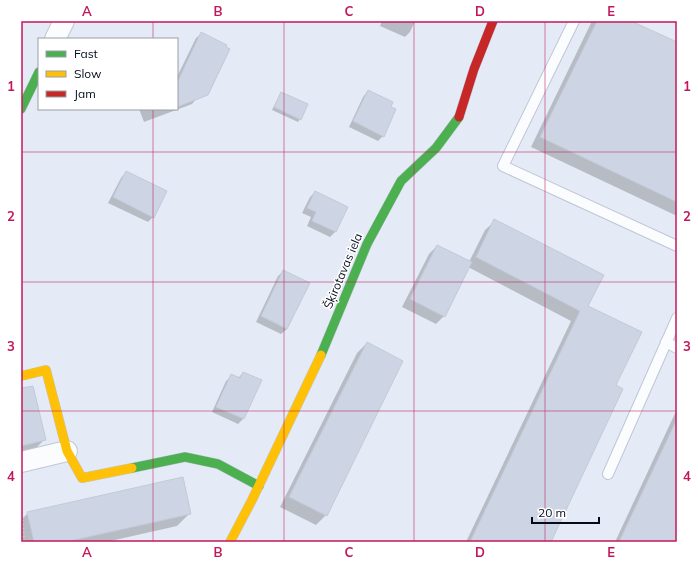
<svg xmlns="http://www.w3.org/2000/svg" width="698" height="563" font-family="Mulish,sans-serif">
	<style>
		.shadow { fill: #0003 }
		.building { fill: #cdd5e4; stroke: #c2c9d8 }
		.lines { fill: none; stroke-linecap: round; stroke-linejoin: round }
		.lane-casing { stroke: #bfc6d5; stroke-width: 12 }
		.street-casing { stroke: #bfc6d5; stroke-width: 22 }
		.fast-casing { stroke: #bfc6d5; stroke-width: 10 }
		.slow-casing { stroke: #bfc6d5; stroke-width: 10 }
		.jam-casing { stroke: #bfc6d5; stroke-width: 10 }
		.path { stroke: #d2d4d7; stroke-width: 2.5; stroke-dasharray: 1 3; stroke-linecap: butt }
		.lane { stroke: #fbfcfe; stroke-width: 10 }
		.street { stroke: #fbfcfe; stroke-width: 20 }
		.fast { stroke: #4caf50; stroke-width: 9 }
		.slow { stroke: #ffc107; stroke-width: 9 }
		.jam { stroke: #c62828; stroke-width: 9 }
		.grid { fill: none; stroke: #c2185b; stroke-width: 1; stroke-opacity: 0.55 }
		.labels { text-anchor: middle; stroke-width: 3; stroke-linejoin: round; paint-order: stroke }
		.street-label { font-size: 12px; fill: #050b1d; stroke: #fff }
		.neatline { fill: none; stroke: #c2185b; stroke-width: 1.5 }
		.grid-label { font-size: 13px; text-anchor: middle; font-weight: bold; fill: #c2185b }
	</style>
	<rect width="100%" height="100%" fill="#e5ebf6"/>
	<g class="shadow">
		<polygon points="382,21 415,21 410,32 405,37 380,26"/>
		<polygon points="592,21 629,21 677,44 677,216 531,147"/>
		<polygon points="201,34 197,98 192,104 144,122 139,109 177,109 177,77 196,38"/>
		<polygon points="368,91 383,136 378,141 349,127 363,97"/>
		<polygon points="281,93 300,119 298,122 272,110"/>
		<polygon points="126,172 153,217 148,222 108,203 121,178"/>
		<polygon points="315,192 347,208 335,232 330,237 307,226 311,217 302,213 310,197"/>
		<polygon points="495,221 587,307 615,386 550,542 466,542 571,321 468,267 444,316 436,324 402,307 429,254 437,246 469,262 485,230"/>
		<polygon points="284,271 287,329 281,334 256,322 278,276"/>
		<polygon points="367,343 326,515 316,525 280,507 357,353"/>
		<polygon points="243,373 260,381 243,419 238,424 212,412 226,381 231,376 238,378"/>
		<polygon points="21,396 45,439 32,452 21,455"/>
		<polygon points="677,409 677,542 615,542"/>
		<polygon points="28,513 190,513 177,526 106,542 21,542 21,520"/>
	</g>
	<g class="building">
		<polygon points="597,21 631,21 677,42 677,202 540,137"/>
		<polygon points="201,32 227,45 226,47 230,49 208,95 177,107 177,83"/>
		<polygon points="368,90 393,102 391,107 396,109 384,137 353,121"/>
		<polygon points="281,92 308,104 301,120 274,107"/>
		<polygon points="126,171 167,191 154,218 113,197"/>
		<polygon points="315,191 348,207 336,232 312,221 316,212 307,208"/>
		<polygon points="494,219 604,275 588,306 642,332 616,385 623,389 551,542 470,542 580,311 476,257"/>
		<polygon points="437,245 472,262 445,317 410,299"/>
		<polygon points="283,270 310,283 287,329 261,316"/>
		<polygon points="367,342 403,361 327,516 289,497"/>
		<polygon points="243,372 262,380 244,419 216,407 231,374 240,378"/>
		<polygon points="33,386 46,440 21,446 21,388"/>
		<polygon points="677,419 677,542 619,542"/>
		<polygon points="183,477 191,514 65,542 34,542 27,512"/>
	</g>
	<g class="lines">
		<defs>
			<g id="lane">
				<polyline points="574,21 503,166 677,246"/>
				<polyline points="666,342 677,348"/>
				<polyline points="608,474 677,318"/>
			</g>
			<g id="street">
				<polyline points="55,39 64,21"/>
				<polyline points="21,462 67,451"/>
			</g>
			<g id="fast">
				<polyline points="21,109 39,72"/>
				<polyline points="321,355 367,244 401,181 436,148 459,117"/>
				<polyline points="132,468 185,457 218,464 259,486"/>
			</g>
			<g id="slow">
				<polyline points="21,376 46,370 67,451 82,478 132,468"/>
				<polyline points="230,542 252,500 321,355"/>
			</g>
			<polyline id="jam" points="459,117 474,69 493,21"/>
		</defs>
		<use href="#lane" class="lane-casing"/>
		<use href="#street" class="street-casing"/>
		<use href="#fast" class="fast-casing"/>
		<use href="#slow" class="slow-casing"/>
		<use href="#jam" class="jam-casing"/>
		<polyline class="path" points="21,500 24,542"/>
		<use href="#lane" class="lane"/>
		<use href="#street" class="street"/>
		<use href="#fast" class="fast"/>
		<use href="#slow" class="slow"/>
		<use href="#jam" class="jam"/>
	</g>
	<path class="grid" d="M 153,21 L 153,39M 284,21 L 284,542M 414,21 L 414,542M 545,21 L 545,542M 153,109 L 153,542M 21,152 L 677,152M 21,282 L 677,282M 21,411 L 677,411"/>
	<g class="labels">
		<g class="street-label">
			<text transform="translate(343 271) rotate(-67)" y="4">Šķirotavas iela</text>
		</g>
	</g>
	<rect width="698" height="563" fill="none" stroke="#ffffff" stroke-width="44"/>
	<rect x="38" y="38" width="140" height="72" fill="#ffffff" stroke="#9b9da5"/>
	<rect x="46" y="51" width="20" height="6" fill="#4caf50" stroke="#9b9da5"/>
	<text x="74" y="58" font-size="12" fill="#050b1d">Fast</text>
	<rect x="46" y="71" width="20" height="6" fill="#ffc107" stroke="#9b9da5"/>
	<text x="74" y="78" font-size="12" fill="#050b1d">Slow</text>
	<rect x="46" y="91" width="20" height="6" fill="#c62828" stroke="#9b9da5"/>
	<text x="74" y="98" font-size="12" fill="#050b1d">Jam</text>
	<path d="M532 517v6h67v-6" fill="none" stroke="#050b1d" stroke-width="2"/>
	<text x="538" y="517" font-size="12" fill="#050b1d" stroke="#ffffff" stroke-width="3" paint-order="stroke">20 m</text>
	<rect x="22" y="22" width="654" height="519" class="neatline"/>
	<g class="grid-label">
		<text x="87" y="16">A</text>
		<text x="218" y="16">B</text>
		<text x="349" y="16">C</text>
		<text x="480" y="16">D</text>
		<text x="611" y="16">E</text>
		<text x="11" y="91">1</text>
		<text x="687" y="91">1</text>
		<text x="11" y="221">2</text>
		<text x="687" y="221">2</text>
		<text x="11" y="351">3</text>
		<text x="687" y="351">3</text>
		<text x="11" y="481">4</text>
		<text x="687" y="481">4</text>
		<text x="87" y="557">A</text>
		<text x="218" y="557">B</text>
		<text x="349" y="557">C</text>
		<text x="480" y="557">D</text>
		<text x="611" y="557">E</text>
	</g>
</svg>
